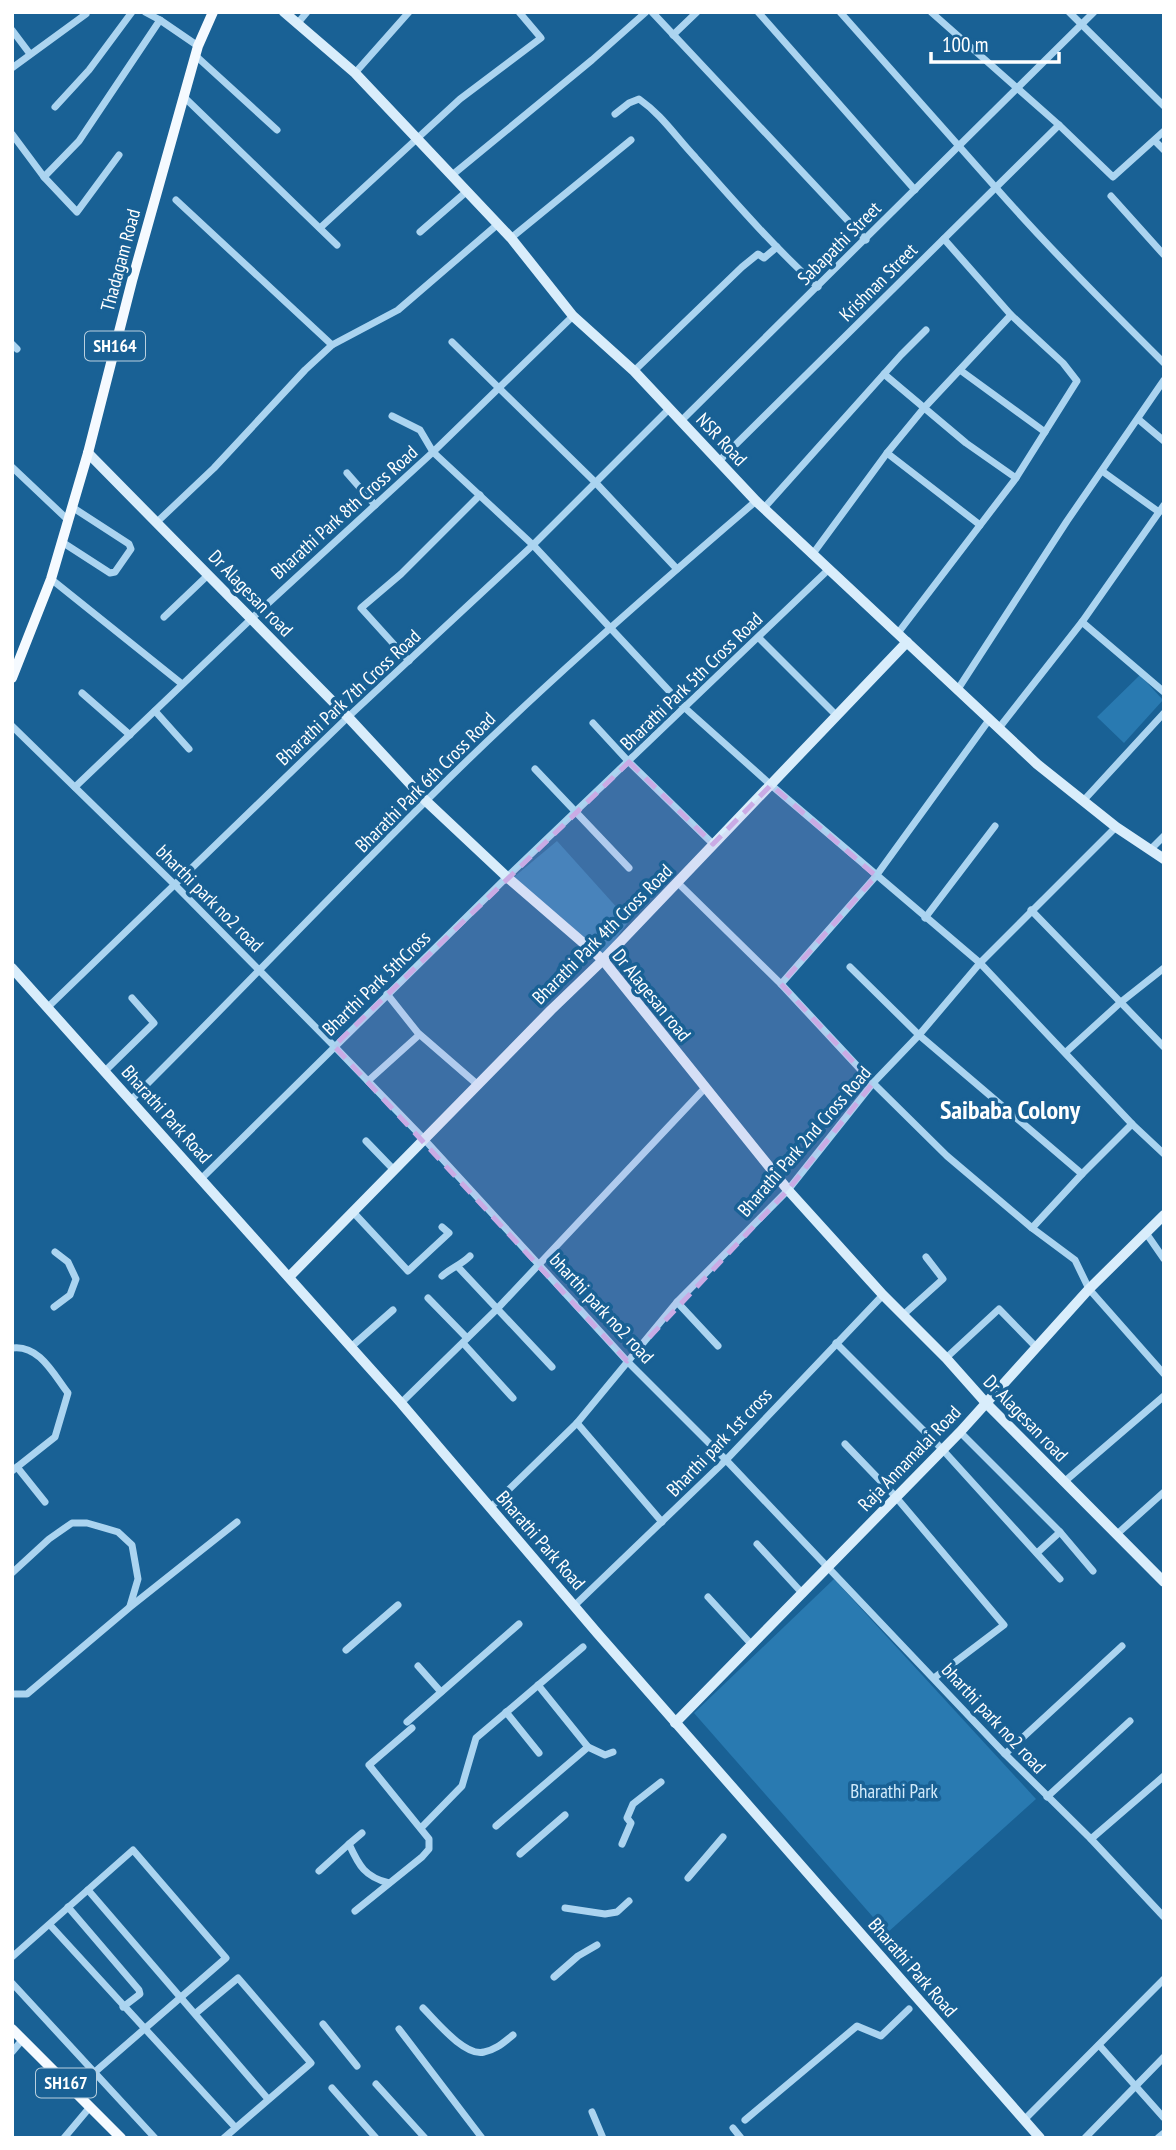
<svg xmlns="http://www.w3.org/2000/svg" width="1176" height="2150" font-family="'PT Sans Narrow',sans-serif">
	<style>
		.green { fill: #297ab1 }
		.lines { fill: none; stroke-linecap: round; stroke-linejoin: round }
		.street { stroke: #abd4f0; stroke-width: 7 }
		.secondary { stroke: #d9edfb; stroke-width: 10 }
		.primary { stroke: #f5faff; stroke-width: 10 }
		.marked { fill: #caabe5; fill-opacity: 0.2; stroke: #caabe5; stroke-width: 5; stroke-dasharray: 14 9; stroke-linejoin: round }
		.labels { text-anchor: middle; stroke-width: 7; stroke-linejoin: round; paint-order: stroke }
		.shield { fill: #196195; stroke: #bad0df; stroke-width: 2 }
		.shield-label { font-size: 18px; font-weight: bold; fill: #fff }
		.street-label { font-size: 19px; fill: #fff; stroke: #196195 }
		.park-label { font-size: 19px; fill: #d2ebfb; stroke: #196195 }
		.district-label { font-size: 26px; font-weight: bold; fill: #fff; stroke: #196195 }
	</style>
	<rect width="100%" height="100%" fill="#196195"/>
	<g class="green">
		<polygon points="1140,675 1163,700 1124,743 1097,717"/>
		<polygon points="557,841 629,921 603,956 514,877"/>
		<polygon points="834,1579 1036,1799 887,1933 694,1713"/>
	</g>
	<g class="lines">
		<g class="street">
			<polyline points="145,12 160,20 198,46"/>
			<polyline points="652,12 866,240"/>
			<polyline points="758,12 915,190"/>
			<path d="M 840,12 C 893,71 945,130 997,189 C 1050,249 1107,306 1164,363"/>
			<polyline points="931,12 1059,125 1113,177 1164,131"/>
			<polyline points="1069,12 1164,106"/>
			<polyline points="297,24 307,12"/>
			<polyline points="12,30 30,54"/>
			<polyline points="673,35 697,12"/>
			<polyline points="196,56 277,130"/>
			<polyline points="12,68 86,14"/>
			<polyline points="355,73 409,12"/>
			<polyline points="184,97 337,245"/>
			<polyline points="55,107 89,70 132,12"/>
			<path d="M 615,114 L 629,103 L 639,99 C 662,115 676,137 695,157 C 734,201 774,247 818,287"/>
			<polyline points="12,134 44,177 79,141 160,20"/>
			<polyline points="1155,141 1164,150"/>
			<polyline points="451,176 592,60 646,12"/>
			<polyline points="44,177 77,212 119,155"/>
			<polyline points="1111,196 1164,255"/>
			<polyline points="176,200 332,345 398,310 498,224"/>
			<polyline points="320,228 460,99 541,38 519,12"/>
			<polyline points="420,232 466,192"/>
			<polyline points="511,238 631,140"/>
			<polyline points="452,342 595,482 677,569"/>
			<polyline points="12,344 17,349"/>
			<polyline points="960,370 1045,432"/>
			<polyline points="634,371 742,267 758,254 764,258 777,247"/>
			<polyline points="884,374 966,443 1016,478"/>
			<polyline points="392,416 420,430 433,452 533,545 685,708 771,785 980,963 1132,1124 1164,1154"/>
			<polyline points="1138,419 1164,441"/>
			<polyline points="681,421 1094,12"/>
			<polyline points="887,453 980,525"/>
			<polyline points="718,462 1059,125"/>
			<polyline points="12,467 68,520"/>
			<polyline points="1102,471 1159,512"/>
			<polyline points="347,473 375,505"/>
			<polyline points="764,508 901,355 926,330"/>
			<polyline points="157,522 214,468 305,370 332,345"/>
			<polyline points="62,542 110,573 115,572 131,549 129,544 72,507"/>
			<polyline points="812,555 887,453 924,408 1011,315"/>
			<polyline points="51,579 182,684"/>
			<polyline points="164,617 208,575"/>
			<polyline points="1082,622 1164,692"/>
			<polyline points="898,633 1016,478 1077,381 1063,363 1011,315 944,239"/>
			<polyline points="759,638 836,715"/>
			<polyline points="409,661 361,608 401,574 480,495"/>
			<polyline points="958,689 1067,521 1164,380"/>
			<polyline points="82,693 130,735"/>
			<polyline points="155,711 189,749"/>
			<polyline points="593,723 629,762 713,844"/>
			<polyline points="12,726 175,885 334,1046 424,1139 627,1361 726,1460 1005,1754 1091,1839 1164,1917"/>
			<polyline points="999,728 1082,622 1164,505"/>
			<polyline points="535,769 629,868"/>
			<polyline points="75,787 251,619 433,452 573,316"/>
			<polyline points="1084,800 1164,713"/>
			<polyline points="1150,850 1164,836"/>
			<polyline points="678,883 781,984 873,1083 947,1156 1032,1228 1075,1260 1089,1289 1164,1374"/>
			<polyline points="1031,910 1164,1047"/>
			<polyline points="925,918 995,826"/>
			<polyline points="850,967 919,1035 1082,1174 1032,1228"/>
			<polyline points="781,984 876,876 989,720"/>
			<polyline points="387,994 418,1033 478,1085"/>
			<polyline points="48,1007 348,717 533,545 669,409"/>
			<polyline points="1066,1052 1121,1002 1164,968"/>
			<polyline points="105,1071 154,1023 132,998"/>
			<polyline points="368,1081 419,1035"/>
			<path d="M 131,1100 C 230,1002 326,900 426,801 C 531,696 643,598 756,501"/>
			<polyline points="366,1141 394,1170"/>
			<polyline points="1082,1174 1132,1124"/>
			<polyline points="201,1179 507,877 828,570"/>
			<polyline points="353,1212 408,1271 449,1233 442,1227"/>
			<polyline points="1146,1233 1164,1259"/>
			<polyline points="458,1267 552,1367"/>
			<path d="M 442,1276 C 451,1268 461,1265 470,1256"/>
			<polyline points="428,1298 467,1338"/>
			<polyline points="677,1302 718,1346"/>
			<polyline points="54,1307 70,1295 76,1279 68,1262 55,1252"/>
			<polyline points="903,1315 943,1279 926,1257"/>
			<polyline points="463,1343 513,1398"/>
			<polyline points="836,1343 942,1449 1060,1579"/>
			<polyline points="351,1347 393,1310"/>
			<path d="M 12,1348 C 39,1344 54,1375 68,1393 L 55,1437 L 12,1471"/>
			<polyline points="946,1358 999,1309 1037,1348"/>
			<polyline points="401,1403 497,1309 704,1089"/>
			<polyline points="577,1423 662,1522"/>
			<polyline points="960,1432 1060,1532 1093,1571"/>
			<polyline points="845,1444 895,1496 1004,1625 934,1678"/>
			<polyline points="17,1467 45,1502"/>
			<polyline points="1064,1482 1164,1396"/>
			<polyline points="490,1508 577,1423 677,1302 788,1190 873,1083 919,1035 980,963 1116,827"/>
			<polyline points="1116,1535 1164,1492"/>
			<polyline points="757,1544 803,1594"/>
			<polyline points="1037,1553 1060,1532"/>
			<polyline points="12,1573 49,1539 72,1523 87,1523 118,1532 132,1545 138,1579 130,1606"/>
			<polyline points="708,1597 752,1645"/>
			<polyline points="574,1606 726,1460 883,1295"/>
			<polyline points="346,1650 398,1605"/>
			<polyline points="418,1666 441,1692"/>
			<polyline points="538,1685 588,1747 605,1755 613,1752"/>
			<polyline points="12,1694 27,1694 130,1607 237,1522"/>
			<polyline points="506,1712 539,1753"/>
			<polyline points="407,1722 519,1624"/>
			<polyline points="1005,1754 1122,1646"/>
			<polyline points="1047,1797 1130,1721"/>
			<polyline points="496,1826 588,1747"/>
			<polyline points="421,1828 462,1786 476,1738 583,1647"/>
			<polyline points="1091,1839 1164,1776"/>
			<polyline points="349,1844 362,1833"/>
			<polyline points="622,1844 631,1823 627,1818 633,1804 661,1782"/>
			<polyline points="520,1854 565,1815"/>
			<path d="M 319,1871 L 349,1844 C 359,1866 365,1877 389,1883"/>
			<polyline points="688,1878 723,1837"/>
			<polyline points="88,1890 268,2099"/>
			<polyline points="68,1907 139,1990 140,1994 123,2007"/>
			<polyline points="565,1908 605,1914 617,1912 629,1901"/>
			<polyline points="355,1911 422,1857 429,1849 429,1839 369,1765 412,1728"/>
			<polyline points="50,1925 235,2127"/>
			<polyline points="12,1957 133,1850 226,1958 73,2091"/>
			<polyline points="554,1977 578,1956 597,1945"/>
			<polyline points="12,1983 155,2138"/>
			<path d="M 423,2008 C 436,2021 465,2057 484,2052 C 496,2050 504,2042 513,2035"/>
			<polyline points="196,2013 238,1978 311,2063 224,2138"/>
			<polyline points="323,2024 357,2066"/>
			<polyline points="399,2029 482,2138"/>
			<polyline points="1099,2045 1164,2118"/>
			<polyline points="12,2052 23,2039"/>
			<polyline points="376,2084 425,2138"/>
			<polyline points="332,2088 376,2138"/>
			<polyline points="592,2112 603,2138"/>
			<polyline points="745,2120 857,2026 881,2036 909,2009"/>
			<polyline points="1024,2120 1164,1979"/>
			<polyline points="733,2128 741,2138"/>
			<polyline points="64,2138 90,2107"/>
			<polyline points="1085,2138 1164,2057"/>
			<polyline points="1158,2138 1164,2133"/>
		</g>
		<g class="secondary">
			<polyline points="284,12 355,73 511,238 573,316 634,371 756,501 1037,764 1116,827 1164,859"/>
			<polyline points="88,453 348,717 426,801 507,877 603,960 788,1190 883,1295 946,1358 986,1403 1164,1582"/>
			<polyline points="12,968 401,1403 598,1634 1040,2138"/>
			<polyline points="289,1277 551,1010 603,960 907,642"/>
			<polyline points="675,1723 960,1432 1089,1289 1164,1215"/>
		</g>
		<g class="primary">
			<polyline points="12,678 51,579 88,453 132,281 198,46 213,12"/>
			<polyline points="12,2029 121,2138"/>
		</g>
	</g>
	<path class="marked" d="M 629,762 L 713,844 L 771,785 L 876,876 L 781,984 L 873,1083 L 788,1190 L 627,1361 L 334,1046 Z"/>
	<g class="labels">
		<g class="shield">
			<rect x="85" y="331.5" width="60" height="29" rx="5"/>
			<rect x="36" y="2068.5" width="60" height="29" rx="5"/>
		</g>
		<g class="shield-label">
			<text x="115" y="352">SH164</text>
			<text x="66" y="2089">SH167</text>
		</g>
		<g class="street-label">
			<text transform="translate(839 243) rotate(-45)" y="7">Sabapathi Street</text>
			<text transform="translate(120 260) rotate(-75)" y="7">Thadagam Road</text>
			<text transform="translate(878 282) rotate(-45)" y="7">Krishnan Street</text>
			<text transform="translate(722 439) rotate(47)" y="7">NSR Road</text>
			<text transform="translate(344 512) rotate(-42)" y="7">Bharathi Park 8th Cross Road</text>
			<text transform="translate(251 593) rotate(46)" y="7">Dr Alagesan road</text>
			<text transform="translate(691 681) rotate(-44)" y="7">Bharathi Park 5th Cross Road</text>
			<text transform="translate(348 697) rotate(-43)" y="7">Bharathi Park 7th Cross Road</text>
			<text transform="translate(425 782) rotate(-45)" y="7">Bharathi Park 6th Cross Road</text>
			<text transform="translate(210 898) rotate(45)" y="7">bharthi park no2 road</text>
			<text transform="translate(602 934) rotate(-45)" y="7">Bharathi Park 4th Cross Road</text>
			<text transform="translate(376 983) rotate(-44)" y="7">Bharthi Park 5thCross</text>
			<text transform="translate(652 995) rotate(51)" y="7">Dr Alagesan road</text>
			<text transform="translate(167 1114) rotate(48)" y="7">Bharathi Park Road</text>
			<text transform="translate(804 1141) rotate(-49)" y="7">Bharathi Park 2nd Cross Road</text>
			<text transform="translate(602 1308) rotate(47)" y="7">bharthi park no2 road</text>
			<text transform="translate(1026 1418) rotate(46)" y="7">Dr Alagesan road</text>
			<text transform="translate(719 1442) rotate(-46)" y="7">Bharthi park 1st cross</text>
			<text transform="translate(909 1458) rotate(-46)" y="7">Raja Annamalai Road</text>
			<text transform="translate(541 1540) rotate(49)" y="7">Bharathi Park Road</text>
			<text transform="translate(994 1718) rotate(47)" y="7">bharthi park no2 road</text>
			<text transform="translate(913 1967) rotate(49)" y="7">Bharathi Park Road</text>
		</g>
		<g class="park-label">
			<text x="894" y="1798">Bharathi Park</text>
		</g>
		<g class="district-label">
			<text x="1010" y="1119">Saibaba Colony</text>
		</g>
	</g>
	<rect width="1176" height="2150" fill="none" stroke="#ffffff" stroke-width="28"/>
	<path d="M931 52v10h128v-10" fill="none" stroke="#ffffff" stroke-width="3.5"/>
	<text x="942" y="52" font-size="21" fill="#ffffff" stroke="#196195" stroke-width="5" paint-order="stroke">100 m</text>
</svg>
